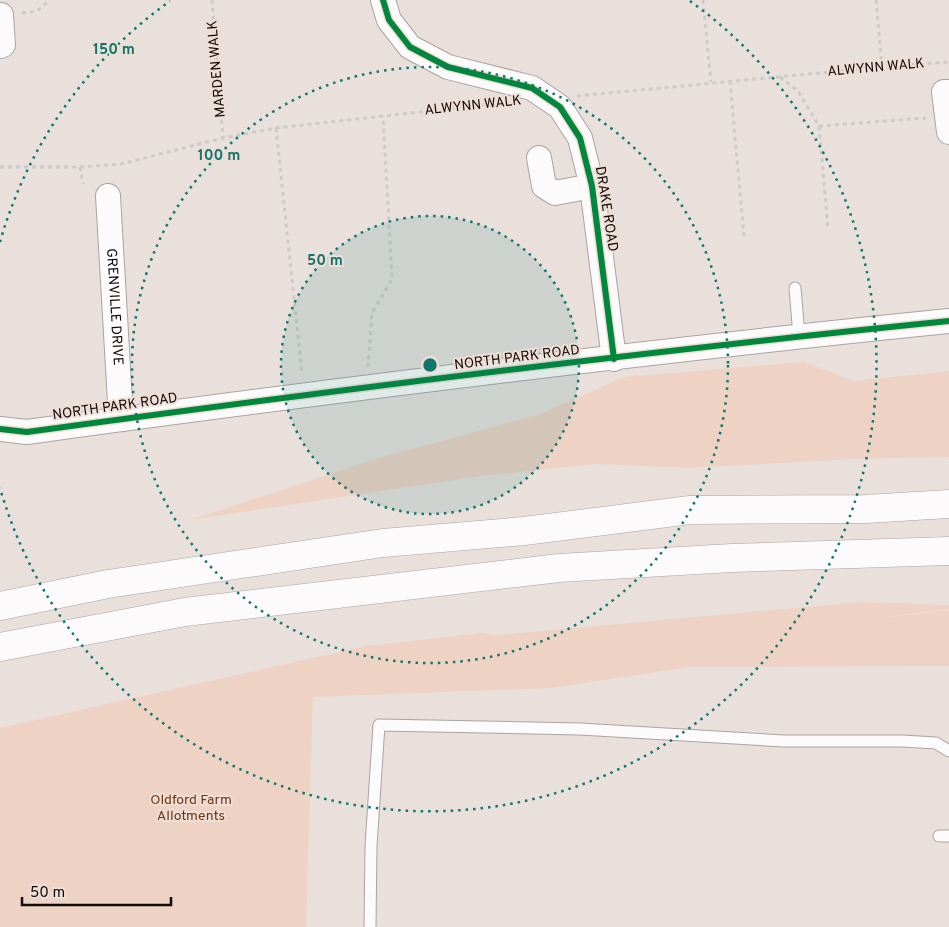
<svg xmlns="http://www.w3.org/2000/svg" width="949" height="927" font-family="Overpass,sans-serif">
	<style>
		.green { fill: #eed2c3 }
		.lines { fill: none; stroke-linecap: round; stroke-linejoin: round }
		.service-casing { stroke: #aaa4a0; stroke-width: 13 }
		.minor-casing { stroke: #aaa4a0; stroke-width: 26 }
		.motorway-casing { stroke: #aaa4a0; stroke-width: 29 }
		.path { stroke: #cdcbc9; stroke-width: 3; stroke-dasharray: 4 4; stroke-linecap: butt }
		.service { stroke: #fcfafa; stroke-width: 11 }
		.minor { stroke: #fcfafa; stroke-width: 24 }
		.motorway { stroke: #fcfafa; stroke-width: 28 }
		.cycleway-casing { stroke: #efded6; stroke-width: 9 }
		.cycleway { stroke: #00873e; stroke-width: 6 }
		.ring { fill: none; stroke: #0f766e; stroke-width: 2.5; stroke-dasharray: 2.5 5 }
		.labels { text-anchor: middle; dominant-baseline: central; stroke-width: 4; stroke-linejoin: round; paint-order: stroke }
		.street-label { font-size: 14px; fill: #100a08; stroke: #efded6 }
		.park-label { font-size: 14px; fill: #71350c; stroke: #efded6 }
		.centre { fill: #0f766e; stroke: #efded6; stroke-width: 2.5 }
		.ring-label { font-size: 15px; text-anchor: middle; font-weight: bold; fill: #0f766e; stroke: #efded6; stroke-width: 4; stroke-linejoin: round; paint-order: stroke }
	</style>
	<rect width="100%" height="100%" fill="#e9e0dc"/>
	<g class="green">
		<polygon points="804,362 854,381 949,371 949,457 854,459 689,468 596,464 481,476 190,520 382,457 538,415 624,377"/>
		<polygon points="862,602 949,605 949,609 847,622 949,610 949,666 689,667 552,688 313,697 306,927 0,927 0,728 366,646 482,633 496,635"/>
	</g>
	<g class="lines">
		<g class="service-casing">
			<g id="service">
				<polyline points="795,288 799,336"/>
				<polyline points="939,836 949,836"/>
				<polyline points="370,927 371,846 379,725 580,729 784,741 902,741 936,743 949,751"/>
			</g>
		</g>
		<g class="minor-casing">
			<g id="minor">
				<polyline points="383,0 389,20 410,47 448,67 532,88 560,107 580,138 592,186 614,359"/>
				<polyline points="0,46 3,45 1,15"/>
				<polyline points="949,92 944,92 949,132"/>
				<polyline points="539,158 544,186 555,193 592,186"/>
				<path id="s1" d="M108,196L121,419"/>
				<path d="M0,429L27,432C334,390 641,352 949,321"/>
			</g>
		</g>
		<g class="motorway-casing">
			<g id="motorway">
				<polyline points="0,606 108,584 383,543 524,531 690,510 866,509 949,504"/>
				<polyline points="0,647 185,612 559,568 732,558 949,551"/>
			</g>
		</g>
		<g class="path">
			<polyline points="212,0 223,138"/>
			<polyline points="703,0 711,82"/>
			<polyline points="876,0 882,67"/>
			<polyline points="22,13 37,11 50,0"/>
			<polyline points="780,77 798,91 819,126 828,228"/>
			<polyline points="730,81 744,237"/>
			<polyline points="577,96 882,67 949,62"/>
			<polyline points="819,126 926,118"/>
			<polyline points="276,128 302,374"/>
			<polyline points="0,167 80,167 121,164 223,138 276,128 501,103"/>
			<polyline points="80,167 83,184"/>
			<polyline points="368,367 372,313 392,279 383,116"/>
		</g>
		<use href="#service" class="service"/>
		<use href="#minor" class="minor"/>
		<use href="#motorway" class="motorway"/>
		<g class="cycleway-casing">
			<g id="cycleway">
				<polyline points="383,0 389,20 410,47 448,67 532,88 560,107 580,138 592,186 614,359"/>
				<path d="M0,429L27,432C334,390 641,352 949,321"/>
			</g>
		</g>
		<use href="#cycleway" class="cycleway"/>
	</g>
	<circle cx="430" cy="365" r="149" fill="#0f766e" fill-opacity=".12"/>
	<g class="ring">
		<circle cx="430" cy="365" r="149"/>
		<circle cx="430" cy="365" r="298"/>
		<path d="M0 242A447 447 0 0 1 170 1M690 1A447 447 0 1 1 0 488"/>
	</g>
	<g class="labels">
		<g class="street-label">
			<text transform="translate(876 68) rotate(-5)">ALWYNN WALK</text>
			<text transform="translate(217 69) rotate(-95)">MARDEN WALK</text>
			<text transform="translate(473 106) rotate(-6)">ALWYNN WALK</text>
			<text transform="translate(606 209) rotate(81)">DRAKE ROAD</text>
			<text stroke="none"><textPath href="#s1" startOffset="111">GRENVILLE DRIVE</textPath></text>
			<text transform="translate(517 358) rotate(-7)">NORTH PARK ROAD</text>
			<text transform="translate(115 407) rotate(-8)">NORTH PARK ROAD</text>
		</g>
		<g class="park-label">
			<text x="191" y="800">Oldford Farm<tspan x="191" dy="16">Allotments</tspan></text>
		</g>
	</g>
	<circle cx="430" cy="365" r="8" class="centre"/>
	<g class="ring-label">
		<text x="114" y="54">150 m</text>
		<text x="219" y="160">100 m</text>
		<text x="325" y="265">50 m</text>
	</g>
	<path d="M22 897v8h149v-8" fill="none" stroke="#100a08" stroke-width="2.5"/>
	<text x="30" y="897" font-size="15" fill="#100a08" stroke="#efded6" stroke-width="4" paint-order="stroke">50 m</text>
</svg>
